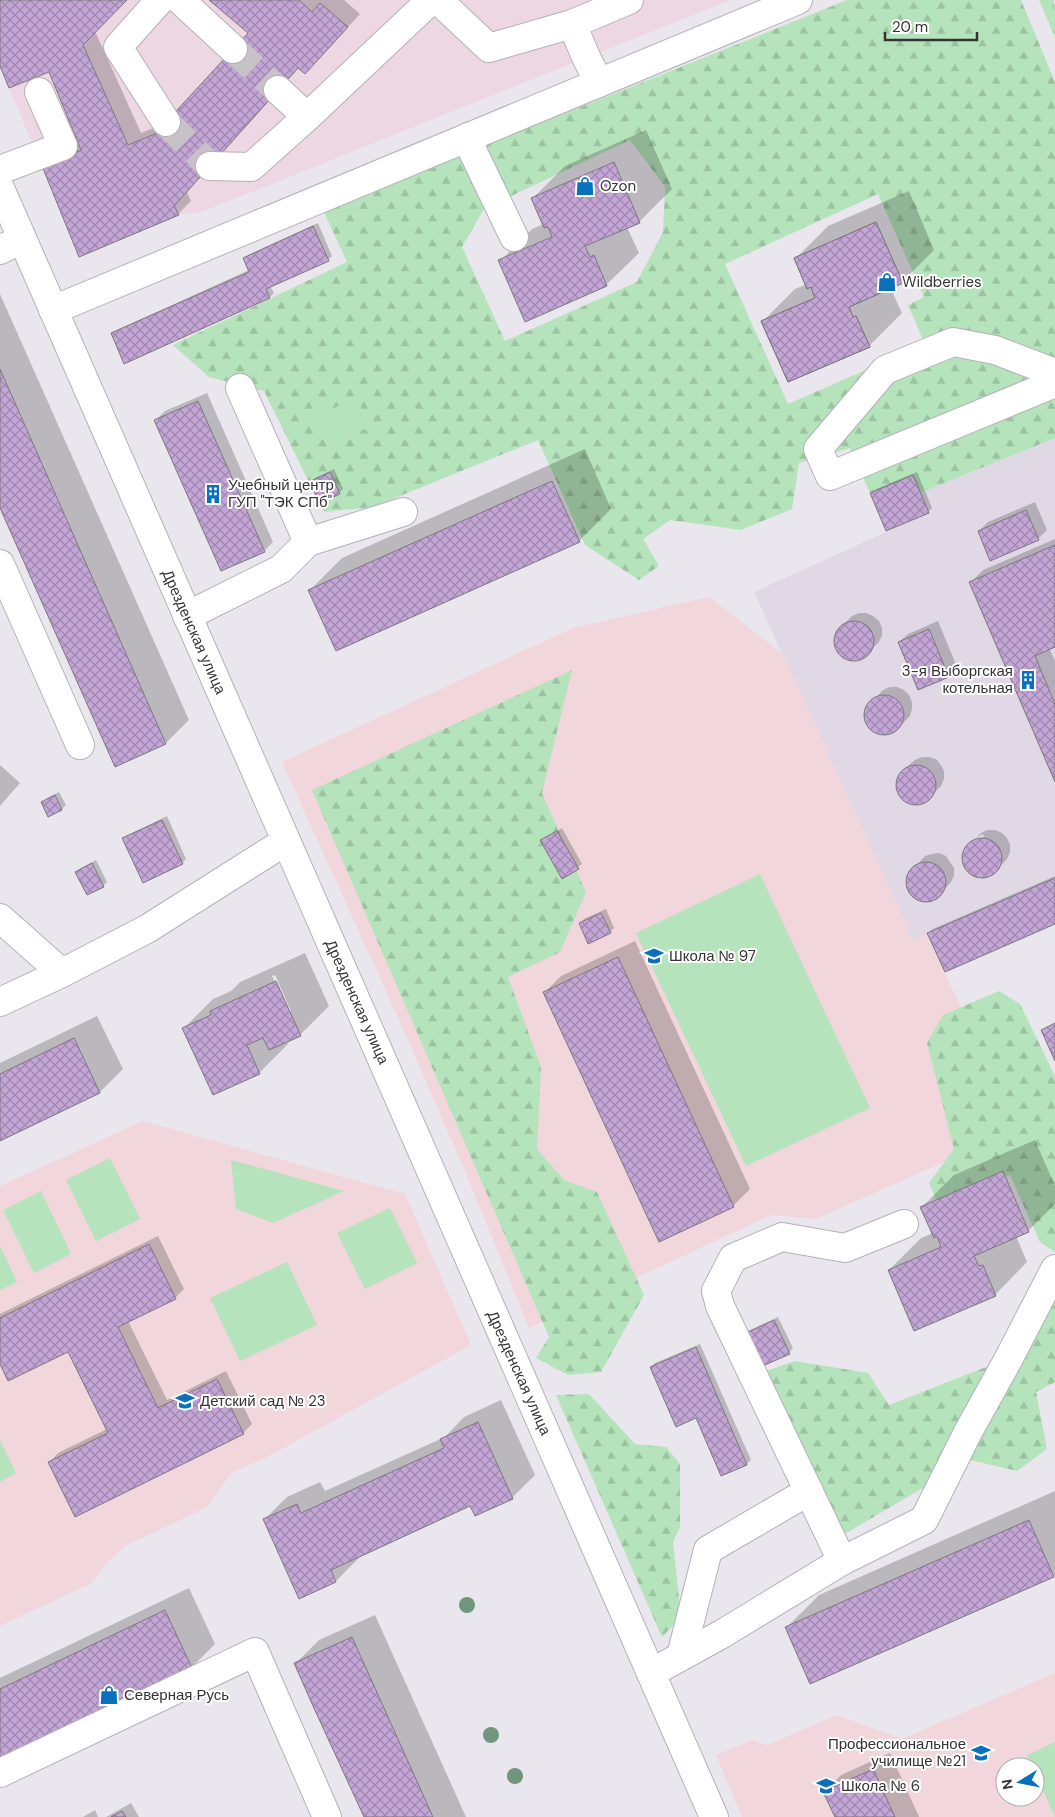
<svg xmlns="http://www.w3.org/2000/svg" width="1055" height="1817" font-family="'DM Sans',sans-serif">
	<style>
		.built { fill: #e0d9e5 }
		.education { fill: #f1d6db; fill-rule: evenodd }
		.medical { fill: #edd7e3 }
		.grass { fill: url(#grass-tufts) }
		.forest { fill: url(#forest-firs); fill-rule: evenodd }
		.park { fill: #b5e3bb }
		.shadow { fill: #0003; fill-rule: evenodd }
		.building { fill: url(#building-cross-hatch); stroke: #7c797f }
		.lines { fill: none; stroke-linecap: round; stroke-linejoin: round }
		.minor-tunnel { stroke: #c6c2c8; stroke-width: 28; stroke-dasharray: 28 14; stroke-linecap: butt }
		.minor-casing { stroke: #b4b1b7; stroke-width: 30 }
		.minor { stroke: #fff; stroke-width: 28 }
		.tree { fill: #70967d }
		.labels { text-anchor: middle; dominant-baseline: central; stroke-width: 4; stroke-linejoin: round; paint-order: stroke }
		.poi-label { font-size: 15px; fill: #343335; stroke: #fff; text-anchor: start }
		.street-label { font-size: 15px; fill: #343335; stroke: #fff }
	</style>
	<defs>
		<pattern id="grass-tufts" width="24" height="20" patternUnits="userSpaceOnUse" patternTransform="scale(1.25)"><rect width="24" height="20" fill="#b5e3bb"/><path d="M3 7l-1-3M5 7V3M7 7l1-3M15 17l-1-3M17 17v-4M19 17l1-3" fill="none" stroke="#9cc3a1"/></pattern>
		<pattern id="forest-firs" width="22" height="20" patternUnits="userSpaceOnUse" patternTransform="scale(1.25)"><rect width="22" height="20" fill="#b5e3bb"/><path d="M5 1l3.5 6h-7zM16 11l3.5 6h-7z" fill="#9cc3a1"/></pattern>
		<pattern id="building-cross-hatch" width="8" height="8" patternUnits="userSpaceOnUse" patternTransform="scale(1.25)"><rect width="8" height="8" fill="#c3a5d6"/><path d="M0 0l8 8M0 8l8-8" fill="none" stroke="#9f87ae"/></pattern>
	</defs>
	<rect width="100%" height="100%" fill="#eae6ed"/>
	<polygon class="built" points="1055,438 1055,878 927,933 913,941 754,592 928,513 920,493"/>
	<g class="education">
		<polygon points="709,597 783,654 913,940 927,933 1016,1130 816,1219 771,1215 529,1328 467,1176 409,1042 282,762 573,628"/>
		<polygon points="143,1121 405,1194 471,1345 267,1457 231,1473 206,1508 125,1546 107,1563 92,1583 0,1626 0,1186"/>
		<path d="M1055,1673V1817H742L716,1755L753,1740L767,1745L837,1715L902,1739ZM1005,1767H1035V1797H1005Z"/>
	</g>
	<polygon class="medical" points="0,0 731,0 202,212 179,215 79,257 0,66"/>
	<polygon class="grass" points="1039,0 1053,0 1055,5 1055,37"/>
	<g class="forest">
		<path d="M847,0H1021L1055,82V438L920,493H870L850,448L799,463L792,509L741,530L670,520L643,539L659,566L639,580L585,545L538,440L373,507L324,512L320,503L340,494L330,473L309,482L264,391L209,377L173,345L347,262L324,212L461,156L484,209L462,247L505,341L637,282L663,232L665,187L630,140L509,197L484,146ZM878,194L924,297L908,305L925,344L788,404L725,264Z"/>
		<polygon points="572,670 542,793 586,892 560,952 508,977 541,1067 537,1149 564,1180 597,1192 644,1295 601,1372 568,1375 536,1358 549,1337 312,790"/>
		<polygon points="999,991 1020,1004 1055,1076 1055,1252 1040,1242 1010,1175 936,1200 929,1183 954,1149 927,1043 943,1015"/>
		<polygon points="1055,1287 1055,1382 1036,1392 1047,1449 1017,1471 970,1460 838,1538 761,1373 795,1361 868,1373 889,1405 1022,1353"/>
		<polygon points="589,1394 635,1444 666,1447 680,1464 680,1527 673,1542 681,1617 662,1637 556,1395"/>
	</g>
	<g class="park">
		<polygon points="357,398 370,427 328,445 315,416"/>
		<polygon points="760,874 870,1108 746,1166 636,933"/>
		<polygon points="110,1158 140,1219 96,1241 66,1180"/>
		<polygon points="231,1160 344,1191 273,1223 236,1209"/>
		<polygon points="41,1191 71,1254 34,1273 3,1210"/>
		<polygon points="390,1208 417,1263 365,1289 337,1233"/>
		<polygon points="0,1246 17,1282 0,1290"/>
		<polygon points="287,1262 317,1325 240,1361 210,1298"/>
		<polygon points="0,1440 16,1473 0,1482"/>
		<polygon points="1055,1742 1055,1817 1035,1772 1035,1767 1033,1767 1027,1755"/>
	</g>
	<g class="shadow">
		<polygon points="0,0 125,0 95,31 141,133 168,122 249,33 211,0 344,0 360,14 318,59 299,67 187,192 191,201 178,214 56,154 80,144 49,70 0,62"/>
		<polygon points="646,130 672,189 639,222 627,227 639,253 606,285 500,261 532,229 544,224 533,198 565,166"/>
		<polygon points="909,191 934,250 902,282 890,287 902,313 869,346 789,380 763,321 795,289 807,284 796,258 828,226"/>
		<polygon points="318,223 332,256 328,260 270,286 274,293 270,297 125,362 113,334 117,330 249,270 244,259 248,255"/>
		<polygon points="0,294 189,720 166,743 0,505"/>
		<polygon points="207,393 273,542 264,551 156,420 165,411"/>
		<polygon points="585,449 611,509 579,541 310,590 342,558"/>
		<polygon points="334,469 343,489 339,493 311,482 315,478"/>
		<polygon points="917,472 932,508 928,512 872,493 876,489"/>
		<polygon points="1035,502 1047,530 1038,539 979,531 988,522"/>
		<polygon points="1055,539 1055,646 1049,648 1055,661 1055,779 970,583 983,570"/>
		<polygon points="859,613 866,613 873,616 879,621 882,628 882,635 879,642 864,657 857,660 850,660 843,657 838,652 835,645 835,637 838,631 843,625 852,616"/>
		<polygon points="938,621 957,667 948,676 919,688 899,642 908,634"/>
		<polygon points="890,687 897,687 904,690 909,695 912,702 912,709 910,716 895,731 888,734 881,734 874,731 869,726 866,719 866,712 869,705 874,700 883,690"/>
		<polygon points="922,757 929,757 936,759 941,765 944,771 944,779 941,786 927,800 920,803 913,803 906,800 900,795 897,789 897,781 900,774 909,765 915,760"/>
		<polygon points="0,765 20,783 0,806"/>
		<polygon points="59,792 66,805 62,809 49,815 43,803 47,798"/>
		<polygon points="167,816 186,859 182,863 124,839 128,835"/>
		<polygon points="562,828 582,864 563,877 542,841"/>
		<polygon points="987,830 995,830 1002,833 1007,838 1010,845 1010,852 1007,859 993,874 986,876 979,877 971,874 963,862 964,854 966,847 971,842 984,837 983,834 976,838 981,833"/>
		<polygon points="939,853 946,856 954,868 954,876 951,882 937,897 930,900 922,900 916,897 910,892 908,885 908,878 911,871 925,856 932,854"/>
		<polygon points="96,860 107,882 103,886 77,872 81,868"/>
		<polygon points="1055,876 1055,923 929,933 933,929"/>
		<polygon points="606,909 614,928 610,932 580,923 584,919"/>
		<polygon points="635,941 750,1189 733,1206 544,993 561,976"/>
		<path d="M305,953L329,1006L300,1035L286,1041L288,1044L259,1073L184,1028L213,999L231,991L240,982ZM275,975L291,1011H289L272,976Z"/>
		<polygon points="97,1016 123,1069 100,1092 0,1140 0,1063"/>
		<polygon points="1035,1140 1055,1186 1055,1204 1028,1231 1016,1236 1027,1262 995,1295 889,1270 921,1238 933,1233 922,1207 954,1175"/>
		<polygon points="158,1236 184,1289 175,1298 128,1321 167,1400 226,1371 252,1424 243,1433 76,1515 50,1462 58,1453 107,1429 69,1350 0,1361 0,1314"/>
		<polygon points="778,1317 793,1348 789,1353 744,1335 748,1331"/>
		<polygon points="700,1344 751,1460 747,1464 722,1475 696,1417 651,1367 655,1363"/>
		<polygon points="501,1400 535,1475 512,1498 471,1505 358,1556 359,1558 336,1581 299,1597 264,1520 287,1497 320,1482 325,1491 445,1437 464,1417"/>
		<polygon points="1055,1491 1055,1575 1054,1576 810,1682 787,1627 819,1595"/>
		<polygon points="189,1588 215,1644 192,1667 0,1758 0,1678"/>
		<polygon points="375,1615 466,1817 365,1817 296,1663 319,1640"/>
		<polygon points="890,1753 919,1817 836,1817 825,1792 841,1775"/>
		<polygon points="131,1803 139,1817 106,1817"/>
		<polygon points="95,1810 98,1817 83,1817"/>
	</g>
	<g class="building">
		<polygon points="0,0 127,0 83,45 128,145 155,134 248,33 209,0 299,0 312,12 320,3 348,27 305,74 298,68 210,166 174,206 179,215 79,257 42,166 81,150 49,72 9,88 0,66"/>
		<polygon points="614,162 640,223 585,246 590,257 594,255 607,286 525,322 498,260 552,237 548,227 544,228 531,198"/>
		<polygon points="876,222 903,283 849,307 853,317 856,316 870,347 788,382 761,321 815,298 811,287 807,289 794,258"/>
		<polygon points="876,222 903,283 849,307 853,317 856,316 870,347 788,382 761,321 815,298 811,287 807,289 794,258"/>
		<polygon points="313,226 329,261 266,289 270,298 124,364 111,333 249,272 243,258"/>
		<polygon points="0,369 166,744 115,767 0,508"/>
		<polygon points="198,401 265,552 221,571 154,420"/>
		<polygon points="330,472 340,494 320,503 309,482"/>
		<polygon points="913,475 929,513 886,531 870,493"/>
		<polygon points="552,481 580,542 336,651 308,590"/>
		<polygon points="1026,510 1039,540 990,561 978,531"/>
		<polygon points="1055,545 1055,647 1035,656 1055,704 1055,782 969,582"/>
		<circle cx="854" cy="641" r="20"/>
		<polygon points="929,629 949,677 918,690 898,642"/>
		<circle cx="884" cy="715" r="20"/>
		<circle cx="916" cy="785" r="20"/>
		<polygon points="55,795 62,810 48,817 41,802"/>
		<polygon points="162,820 183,864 143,883 122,838"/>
		<polygon points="557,831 579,869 562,879 540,840"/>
		<circle cx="982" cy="858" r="20"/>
		<circle cx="926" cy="882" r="20"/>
		<polygon points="92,863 104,887 87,895 75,872"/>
		<polygon points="1055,878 1055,924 945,972 927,933"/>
		<polygon points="601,913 611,933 588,944 579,923"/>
		<polygon points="618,957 734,1207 659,1242 543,992"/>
		<polygon points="276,981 301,1036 269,1050 263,1038 247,1045 260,1074 213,1095 182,1028 211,1015 210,1011"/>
		<polygon points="1055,1023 1055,1061 1041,1030"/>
		<polygon points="74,1038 100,1093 0,1141 0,1074"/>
		<polygon points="1003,1171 1029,1232 974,1256 979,1266 983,1265 996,1296 914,1331 888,1270 941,1247 937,1236 934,1238 920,1207"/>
		<polygon points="149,1244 176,1299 118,1327 158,1408 217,1379 244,1434 75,1517 48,1462 108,1433 68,1352 8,1381 0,1364 0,1318"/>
		<polygon points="774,1320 790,1354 758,1368 742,1335"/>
		<polygon points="696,1347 747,1465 721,1476 696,1418 676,1427 650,1367"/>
		<polygon points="478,1422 513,1499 475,1516 470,1506 331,1570 336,1582 299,1599 263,1519 297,1504 301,1513 444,1448 440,1439"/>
		<polygon points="1029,1520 1054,1577 810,1684 785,1627"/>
		<polygon points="165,1610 192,1668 0,1759 0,1689"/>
		<polygon points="352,1637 433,1817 364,1817 313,1706 294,1663"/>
		<polygon points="873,1769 895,1817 835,1817 823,1792"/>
		<polygon points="122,1811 126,1817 111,1817"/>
	</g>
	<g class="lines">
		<g class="minor-tunnel">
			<polyline points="233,49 278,90"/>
			<polyline points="166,122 210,166"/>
		</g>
		<g class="minor-casing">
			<g id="minor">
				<polyline points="160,0 118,47 166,122"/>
				<polyline points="180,0 233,49"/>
				<polyline points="438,0 489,48 572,24 586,57 599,83"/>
				<polyline points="572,24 629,0"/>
				<polyline points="278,90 307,117"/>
				<polyline points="468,137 474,154 514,237"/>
				<polyline points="210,166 251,167 307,117 431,0"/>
				<polyline points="0,170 63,146 39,92"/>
				<polyline points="0,188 714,1817"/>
				<polyline points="0,250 22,239"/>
				<polyline points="53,310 798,0"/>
				<polyline points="1055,373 995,350 953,342 885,370 818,449 830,476 1055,383"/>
				<polyline points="240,388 308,542"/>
				<polyline points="0,564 80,745"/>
				<polyline points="187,616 281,569 308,542 403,512"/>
				<polyline points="0,918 62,973"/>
				<polyline points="0,1002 62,973 147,929 286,841"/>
				<polyline points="842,1561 720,1306 716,1291 733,1258 782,1237 845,1248 904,1224"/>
				<polyline points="681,1656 708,1550 809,1491"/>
				<polyline points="651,1673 722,1634 842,1561 924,1520 968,1432 1009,1358 1055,1269"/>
				<polyline points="0,1773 255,1652 327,1817"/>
			</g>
		</g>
		<use href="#minor" class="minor"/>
	</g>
	<g class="tree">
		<circle cx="467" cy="1605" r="8"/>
		<circle cx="491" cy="1735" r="8"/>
		<circle cx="515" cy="1776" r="8"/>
	</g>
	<defs>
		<g id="shop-bare" transform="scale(1.5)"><path d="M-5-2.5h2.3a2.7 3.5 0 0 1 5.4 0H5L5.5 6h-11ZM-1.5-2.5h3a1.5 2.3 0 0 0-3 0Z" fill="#0b70bc" stroke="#fff" stroke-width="2.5" paint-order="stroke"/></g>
		<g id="building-bare" transform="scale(1.5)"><path d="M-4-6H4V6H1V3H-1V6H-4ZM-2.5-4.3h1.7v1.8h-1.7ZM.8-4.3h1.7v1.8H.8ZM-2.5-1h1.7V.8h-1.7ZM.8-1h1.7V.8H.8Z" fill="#0b70bc" stroke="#fff" stroke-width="2.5" paint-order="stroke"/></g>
		<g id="school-bare" transform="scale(1.5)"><path d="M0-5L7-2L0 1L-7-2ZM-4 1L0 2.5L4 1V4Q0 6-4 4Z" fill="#0b70bc" stroke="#fff" stroke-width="2.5" paint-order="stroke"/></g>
		<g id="university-bare" transform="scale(1.5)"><path d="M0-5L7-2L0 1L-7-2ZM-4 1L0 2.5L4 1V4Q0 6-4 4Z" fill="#0b70bc" stroke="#fff" stroke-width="2.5" paint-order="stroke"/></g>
	</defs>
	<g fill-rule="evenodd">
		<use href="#shop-bare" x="585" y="186"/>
		<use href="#shop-bare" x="887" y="282"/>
		<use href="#building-bare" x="213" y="494"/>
		<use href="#building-bare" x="1028" y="680"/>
		<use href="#school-bare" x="654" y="956"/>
		<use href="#school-bare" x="185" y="1401"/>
		<use href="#shop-bare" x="109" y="1695"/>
		<use href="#university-bare" x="981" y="1753"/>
		<use href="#school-bare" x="826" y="1786"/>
	</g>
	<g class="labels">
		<g class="poi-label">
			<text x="600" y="186">Ozon</text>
			<text x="902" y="282">Wildberries</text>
			<text x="228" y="485">Учебный центр<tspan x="228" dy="17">ГУП "ТЭК СПб"</tspan></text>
			<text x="1013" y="671" text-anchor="end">3-я Выборгская<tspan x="1013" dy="17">котельная</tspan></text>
			<text x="669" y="956">Школа № 97</text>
			<text x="200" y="1401">Детский сад № 23</text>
			<text x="124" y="1695">Северная Русь</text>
			<text x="966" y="1744" text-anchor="end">Профессиональное<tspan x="966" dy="17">училище №21</tspan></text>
			<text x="841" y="1786">Школа № 6</text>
		</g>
		<g class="street-label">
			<text transform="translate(194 632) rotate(66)">Дрезденская улица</text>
			<text transform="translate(357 1002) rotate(66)">Дрезденская улица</text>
			<text transform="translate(519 1373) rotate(66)">Дрезденская улица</text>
		</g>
	</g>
	<g transform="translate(1020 1782) rotate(260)"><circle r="24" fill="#ffffff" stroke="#aeadae"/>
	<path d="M0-4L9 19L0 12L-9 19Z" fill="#0b70bc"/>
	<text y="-8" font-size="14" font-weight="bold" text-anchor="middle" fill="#343335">N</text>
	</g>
	<path d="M885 32v8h92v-8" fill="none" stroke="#343335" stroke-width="2.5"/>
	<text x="892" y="32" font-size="15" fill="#343335" stroke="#ffffff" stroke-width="4" paint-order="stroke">20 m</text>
</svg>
